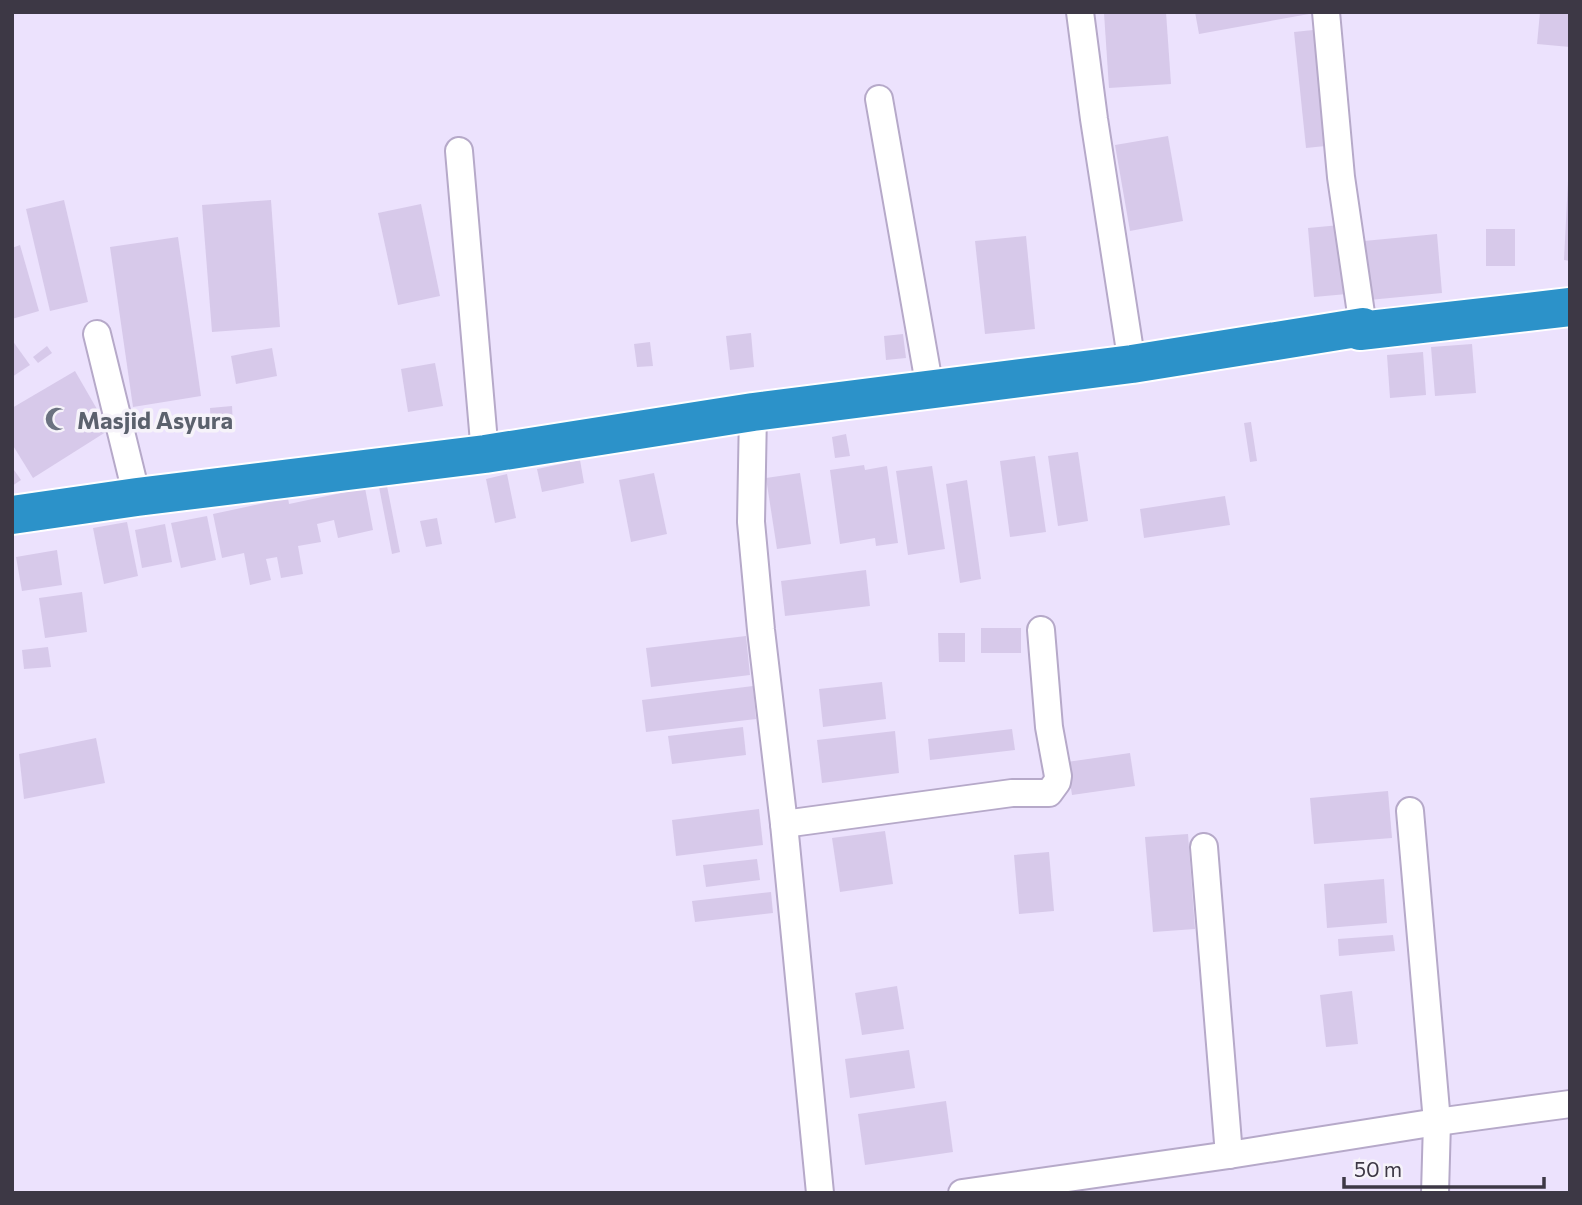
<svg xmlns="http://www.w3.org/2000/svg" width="1582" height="1205" font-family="Commissioner,sans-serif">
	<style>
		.building { fill: #d7c9ea }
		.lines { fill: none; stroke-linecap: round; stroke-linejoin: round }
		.minor-casing { stroke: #b6a9c9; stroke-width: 30 }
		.highway-casing { stroke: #fff; stroke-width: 42 }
		.minor { stroke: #fff; stroke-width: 26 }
		.highway { stroke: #2c92c9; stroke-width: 38 }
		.labels { text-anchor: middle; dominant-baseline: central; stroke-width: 7; stroke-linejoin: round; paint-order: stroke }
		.worship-label { font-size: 24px; font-weight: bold; fill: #5b616d; stroke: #f6f3fa; text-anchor: start }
	</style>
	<rect width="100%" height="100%" fill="#ece2fd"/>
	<g class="building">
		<polygon points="1117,12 1166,12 1171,84 1109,88 1104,13"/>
		<polygon points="1195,12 1309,12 1309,14 1199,34"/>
		<polygon points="1540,12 1570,12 1570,47 1537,44"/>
		<polygon points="1323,29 1335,145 1306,148 1294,32"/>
		<polygon points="1168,136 1183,221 1130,231 1115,145"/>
		<polygon points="1568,181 1570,182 1570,261 1564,260"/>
		<polygon points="64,200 88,302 50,311 26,209"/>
		<polygon points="271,200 280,327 212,332 202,205"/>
		<polygon points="421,204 440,296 398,305 378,213"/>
		<polygon points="1340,225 1347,294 1314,297 1308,228"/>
		<rect x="1486" y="229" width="29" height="37"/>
		<polygon points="1437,234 1442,293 1369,300 1364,241"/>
		<polygon points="1026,236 1035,329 985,334 975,241"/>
		<polygon points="178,237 201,396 133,407 110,247"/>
		<polygon points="20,245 39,311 12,319 12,248"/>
		<polygon points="751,333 754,367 730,370 726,336"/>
		<polygon points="903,334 906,358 886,360 884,336"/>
		<polygon points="12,340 30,365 12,377"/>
		<polygon points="650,342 653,366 637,367 634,344"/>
		<polygon points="1472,344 1476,393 1435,396 1431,347"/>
		<polygon points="47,346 52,353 38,363 33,357"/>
		<polygon points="272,348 277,376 236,384 231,356"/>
		<polygon points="1423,352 1426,395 1390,398 1387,355"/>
		<polygon points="435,363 443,406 408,412 401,369"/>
		<polygon points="75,371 109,430 33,478 12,444 12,408"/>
		<polygon points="232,406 233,427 211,429 210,408"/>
		<polygon points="1251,422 1257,461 1250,462 1244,423"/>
		<polygon points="846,434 850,456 835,458 832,437"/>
		<polygon points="1078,452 1088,521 1058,526 1048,456"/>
		<polygon points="1035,456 1046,532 1010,537 1000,461"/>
		<polygon points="580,460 584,483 542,492 537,469"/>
		<polygon points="864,465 865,470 887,466 898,543 876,546 875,538 840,544 830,470"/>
		<polygon points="932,466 945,549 908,555 896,471"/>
		<polygon points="12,467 21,480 12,486"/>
		<polygon points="654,473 667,534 631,542 619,480"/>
		<polygon points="800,473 811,544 777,549 766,478"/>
		<polygon points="507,474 516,518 495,523 486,479"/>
		<polygon points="967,480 981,579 960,583 946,484"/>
		<polygon points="387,486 400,552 392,554 379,487"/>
		<polygon points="365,488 373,530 338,538 334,520 317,524 321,542 298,546 303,574 281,578 277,557 266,559 271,580 250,585 244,553 222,558 213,514 288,498 289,504"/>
		<polygon points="1225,496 1230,525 1144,538 1140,509"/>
		<polygon points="207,516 216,560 181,568 171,523"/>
		<polygon points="437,518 442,544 426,547 420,521"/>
		<polygon points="127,522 138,576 104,584 93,528"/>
		<polygon points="165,524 172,562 142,568 135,530"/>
		<polygon points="57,550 62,585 22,591 16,557"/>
		<polygon points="866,570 870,606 785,616 781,581"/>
		<polygon points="82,592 87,632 45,638 39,598"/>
		<rect x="981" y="628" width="40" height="25"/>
		<polygon points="938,633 965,633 965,662 939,662"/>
		<polygon points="746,636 750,675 651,687 646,648"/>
		<polygon points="48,647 51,667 24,669 22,650"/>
		<polygon points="882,682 886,719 823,727 819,689"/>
		<polygon points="753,686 756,719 646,732 642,700"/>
		<polygon points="743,727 746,755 672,764 668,736"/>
		<polygon points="1012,729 1015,750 930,760 928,739"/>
		<polygon points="895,731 899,773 822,783 817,740"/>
		<polygon points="96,738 105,783 24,799 19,754"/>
		<polygon points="1130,753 1135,786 1072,795 1067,762"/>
		<polygon points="1388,791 1392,838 1314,844 1310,798"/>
		<polygon points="759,809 763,845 676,856 672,820"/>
		<polygon points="885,831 893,884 840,892 832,838"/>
		<polygon points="1188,834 1195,929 1153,932 1145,837"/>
		<polygon points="1049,852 1054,911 1019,914 1014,855"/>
		<polygon points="757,859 760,880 706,887 703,865"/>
		<polygon points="1384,879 1387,923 1327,928 1324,884"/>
		<polygon points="771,892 773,913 695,922 692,901"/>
		<polygon points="1393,935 1395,951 1339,956 1338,939"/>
		<polygon points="897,986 904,1029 862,1035 855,993"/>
		<polygon points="1352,991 1358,1044 1326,1047 1320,995"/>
		<polygon points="909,1050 915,1088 850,1098 845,1059"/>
		<polygon points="946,1101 953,1152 865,1165 858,1114"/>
	</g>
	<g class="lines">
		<g class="minor-casing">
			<g id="minor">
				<polyline points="1080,12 1094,119 1132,364"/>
				<polyline points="1326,12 1341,177 1363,327"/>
				<polyline points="879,99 930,389"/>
				<polyline points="459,151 485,454"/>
				<polyline points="97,334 137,497"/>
				<polyline points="753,412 751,522 761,630 784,824 820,1193"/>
				<polyline points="1410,811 1437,1122 1435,1193"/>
				<polyline points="784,824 1012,793 1049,793 1057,782 1058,776 1049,727 1041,630"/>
				<polyline points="1204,847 1229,1155"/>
				<polyline points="962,1193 1229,1155 1437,1122 1570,1104"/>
			</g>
		</g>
		<g class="highway-casing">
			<polyline id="highway" points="12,515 137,497 485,454 753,412 1132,364 1363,327 1360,331 1570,307"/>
		</g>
		<use href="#minor" class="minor"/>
		<use href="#highway" class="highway"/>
	</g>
	<defs>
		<g id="mosque-bare" transform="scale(1.89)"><path d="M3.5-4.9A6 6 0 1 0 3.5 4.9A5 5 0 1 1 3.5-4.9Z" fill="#6b7280" stroke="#f6f3fa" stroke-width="2.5" paint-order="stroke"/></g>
	</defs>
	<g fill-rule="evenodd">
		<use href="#mosque-bare" x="57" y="419"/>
	</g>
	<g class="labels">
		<g class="worship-label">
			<text x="77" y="419">Masjid Asyura</text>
		</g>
	</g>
	<rect width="1582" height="1205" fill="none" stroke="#3d3845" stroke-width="28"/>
	<path d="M1344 1177v10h200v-10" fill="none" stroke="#3d3845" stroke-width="3.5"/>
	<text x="1354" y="1177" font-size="21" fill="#3d3845" stroke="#f6f3fa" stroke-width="5" paint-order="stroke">50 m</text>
</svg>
